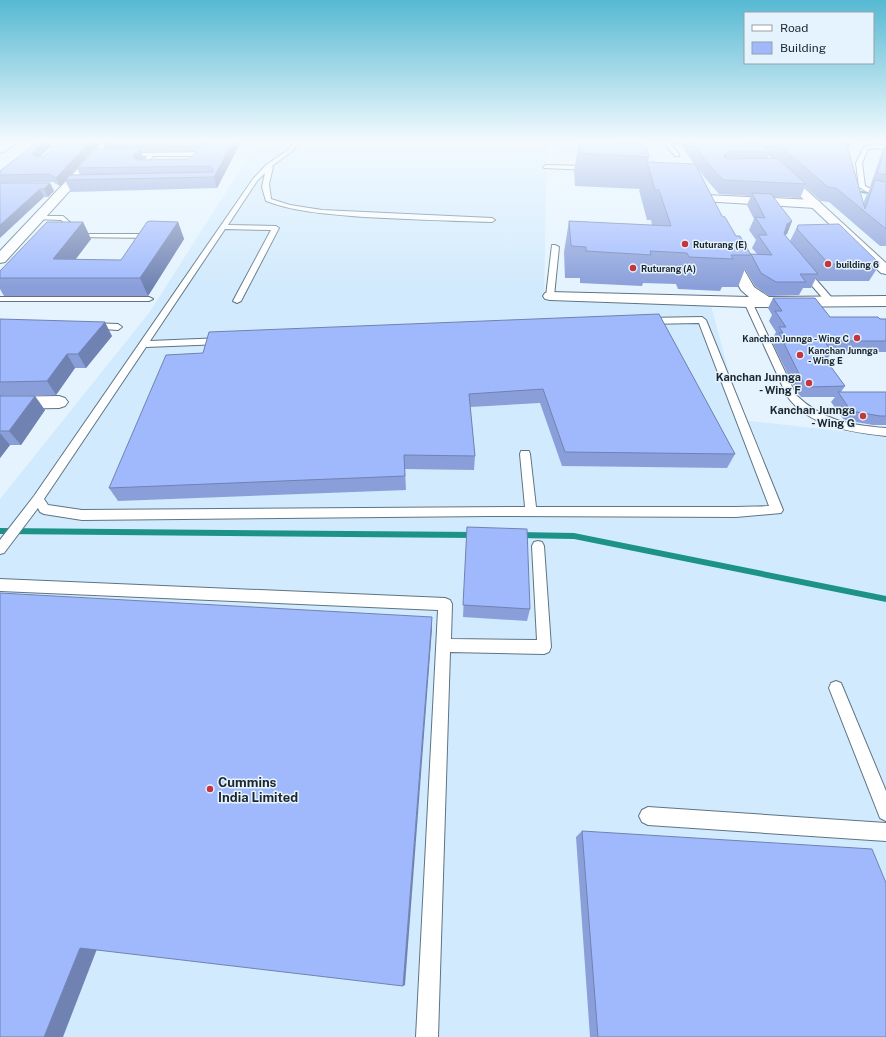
<svg xmlns="http://www.w3.org/2000/svg" width="886" height="1037" font-family="'Public Sans',sans-serif">
	<style>
		.built { fill: #d1eafd }
		.lines { fill: none; stroke-linecap: round; stroke-linejoin: round }
		.stream { fill: #1c9289; fill-rule: evenodd }
		.lane-casing { stroke: #5e7484; stroke-width: 2 }
		.street-casing { stroke: #5e7484; stroke-width: 2 }
		.secondary-casing { stroke: #5e7484; stroke-width: 2 }
		.lane { fill: #fff; fill-rule: evenodd }
		.street { fill: #fff; fill-rule: evenodd }
		.secondary { fill: #fff; fill-rule: evenodd }
		.wall { fill: #8a9fda; fill-rule: evenodd }
		.shaded-wall { fill: #7082b1 }
		.building { fill: #a0b9fd; stroke: #7082b1 }
		.poi-dot { fill: #c5353c; stroke: #e4f3fe; stroke-width: 1.5 }
		.labels { text-anchor: middle; dominant-baseline: central; stroke-width: 3; stroke-linejoin: round; paint-order: stroke }
		.far-poi-label { font-size: 9px; font-weight: bold; fill: #1d262d; stroke: #e4f3fe; text-anchor: start }
		.poi-label { font-size: 11px; font-weight: bold; fill: #1d262d; stroke: #e4f3fe; text-anchor: end }
		.near-poi-label { font-size: 13px; font-weight: bold; fill: #1d262d; stroke: #e4f3fe; text-anchor: start }
	</style>
	<rect width="100%" height="100%" fill="#e4f3fe"/>
	<g class="built">
		<polygon points="258,142 547,142 544,301 711,306 742,420 886,436 886,1037 0,1037 0,499 149,313"/>
		<polygon points="559,142 641,142 660,163 560,158"/>
	</g>
	<g class="lines">
		<g class="stream">
			<polygon points="850,189 886,195 886,197 849,191 848,190"/>
			<polygon points="0,528 476,532 479,533 480,535 479,537 476,538 0,534"/>
			<polygon points="518,532 574,533 886,596 886,602 574,539 518,538 515,537 514,535 515,533"/>
		</g>
		<g class="lane-casing">
			<g id="lane">
				<path d="M294,142H300L291,152L272,166L273,167L269,184L271,199L290,205L322,210L492,218L495,220L492,222C449,221 407,219 364,217C331,214 298,213 266,201L262,187L265,173L257,181L228,225L276,226L279,228L241,301L237,303L233,301L271,230L225,229L150,341L222,338L226,341L222,344L146,347L44,499L48,505L82,510L525,507L520,454L521,451H529L530,454L536,507H736L769,506L699,323L646,324L642,321L646,318L702,317L706,320L783,510L781,513L736,517L489,516L82,520L44,514L40,512L38,508L4,553L0,554V540L34,496L253,179L266,165L288,150Z"/>
				<polygon points="663,142 669,142 679,154 679,156 675,156"/>
				<polygon points="876,144 886,146 886,150 876,148 868,149 862,163 865,186 871,189 886,192 886,196 867,192 859,187 856,163 864,147"/>
				<polygon points="202,152 205,154 197,163 194,161 198,156 153,156 146,166 151,168 148,170 139,168 147,156 126,157 123,155 126,153"/>
				<polygon points="546,165 590,166 593,168 590,170 544,168 543,167"/>
				<polygon points="37,216 63,216 73,225 68,226 61,220 35,219 34,218"/>
				<polygon points="74,234 152,234 156,236 152,238 72,237 72,235"/>
				<polygon points="552,245 555,245 559,247 554,296 550,298 546,296"/>
				<polygon points="800,268 806,268 833,299 833,303 827,303 800,272"/>
				<polygon points="0,297 149,297 153,299 149,301 0,301"/>
				<path d="M745,300H751L752,302L796,395C823,421 850,425 886,428V436C851,432 809,427 787,396L744,302Z"/>
				<polygon points="91,323 118,324 122,327 118,330 88,328 87,326 88,324"/>
				<polygon points="538,541 542,542 544,546 551,647 549,652 544,654 450,652 438,1037 416,1037 438,610 0,591 0,579 445,598 450,600 452,604 451,639 537,640 532,546 534,542"/>
				<polygon points="836,681 841,683 886,791 886,821 880,818 829,688 831,683"/>
				<polygon points="648,807 886,823 886,841 648,825 642,822 639,816 642,810"/>
			</g>
		</g>
		<g class="street-casing">
			<g id="street">
				<polygon points="103,142 114,142 5,262 0,263 0,251"/>
				<polygon points="706,195 815,200 819,201 821,204 819,207 815,208 702,201 700,199 702,197"/>
				<polygon points="727,248 732,249 734,252 754,287 769,297 886,296 886,306 748,307 550,300 545,299 543,296 545,293 550,292 749,297 741,290 720,252 722,249"/>
				<polygon points="59,396 65,398 68,402 65,406 59,408 0,409 0,397"/>
			</g>
		</g>
		<g class="secondary-casing">
			<g id="secondary">
				<polygon points="5,142 17,142 4,152 0,153 0,145"/>
				<polygon points="743,142 754,142 886,263 886,274 881,273"/>
			</g>
		</g>
		<use href="#lane" class="lane"/>
		<use href="#street" class="street"/>
		<use href="#secondary" class="secondary"/>
	</g>
	<g class="wall">
		<polygon points="38,142 52,142 50,143 52,146 40,156 44,156 98,145 60,186 53,182 0,183 0,171"/>
		<path d="M102,142H241L217,188L71,192L65,180L80,175L77,168L105,148ZM197,151L190,159L143,160L144,159L141,152Z"/>
		<path d="M579,142H635L649,157L648,162L694,164L680,143L675,146L672,142H853L848,147L863,204L867,194L871,187H870L882,151L885,145L884,144L885,142H886V246H880L829,202L821,201L805,187L800,198L772,197L792,221L787,234L785,235L790,241L798,225L880,264L869,281H819L816,278L811,288H803L799,295L769,296L755,286L745,269L738,287H722L720,291L678,289L676,284L643,283L642,286L580,283V278H565L564,252L569,221L652,225L651,220H647L639,190L640,189L575,186L574,171ZM769,154L773,158H767ZM698,169L705,178L719,194L751,196L747,205L754,219L749,230L756,240L752,248L757,254H751L736,236L722,216Z"/>
		<polygon points="0,183 50,183 54,191 48,197 44,197"/>
		<polygon points="83,222 91,239 75,260 121,260 178,222 184,239 148,296 4,296 0,289 0,271"/>
		<polygon points="773,298 830,317 886,319 886,352 832,352 826,361 845,386 841,392 886,392 886,425 873,425 844,420 831,402 835,397 801,397 796,391 773,344 775,340 773,338 776,332 769,321 772,315 768,308"/>
		<polygon points="659,314 735,454 727,468 562,466 540,403 470,407 475,456 474,470 405,469 406,490 118,501 109,488 203,353"/>
		<polygon points="0,319 112,336 86,368 75,368 56,395 0,396"/>
		<polygon points="0,396 45,410 21,445 10,445 0,458"/>
		<polygon points="467,527 530,609 527,621 463,617"/>
		<polygon points="582,831 886,1037 590,1037 576,837"/>
	</g>
	<g class="shaded-wall">
		<polygon points="44,142 52,142 50,143 52,146 38,158 37,162 33,154 34,151"/>
		<polygon points="90,142 97,142 98,145 60,186 56,178"/>
		<polygon points="233,142 241,142 217,188 214,177"/>
		<polygon points="676,142 680,142 675,146"/>
		<polygon points="846,142 853,142 840,154"/>
		<polygon points="140,148 144,159 138,167 133,157"/>
		<polygon points="728,152 723,166 724,155"/>
		<polygon points="50,183 54,191 48,197 44,189"/>
		<polygon points="40,189 44,197 0,238 0,225"/>
		<polygon points="792,221 787,234 781,237 787,224"/>
		<polygon points="83,222 91,239 62,277 53,259"/>
		<polygon points="178,222 184,239 148,296 140,278"/>
		<polygon points="105,322 112,336 86,368 78,354"/>
		<polygon points="67,354 75,368 56,395 47,381"/>
		<polygon points="35,396 45,410 21,445 9,431"/>
		<polygon points="0,433 10,445 0,458"/>
		<polygon points="432,617 432,629 405,985 403,986"/>
		<polygon points="80,948 97,949 63,1037 44,1037"/>
	</g>
	<g class="building">
		<polygon points="38,142 44,142 34,151 33,154 35,157 44,156 60,142 90,142 56,178 49,174 0,175 0,171"/>
		<polygon points="201,142 233,142 214,177 65,180 70,175 213,172 213,169 210,166 77,168 96,149 140,148 133,157 138,160 190,159 203,144"/>
		<polygon points="580,142 645,143 649,157 580,153"/>
		<polygon points="692,142 760,142 770,152 728,152 724,155 724,157 728,159 777,158 806,184 723,180 709,165"/>
		<polygon points="775,142 846,142 865,209 875,180 886,182 886,229 836,188 828,187"/>
		<polygon points="886,147 886,175 877,173"/>
		<polygon points="647,162 695,164 722,216 725,217 736,236 740,236 751,255 731,255 733,259 689,257 687,253 650,251 651,255 586,251 586,247 571,246 569,221 671,226 659,190 655,190"/>
		<polygon points="0,183 50,183 44,189 40,189 0,225"/>
		<polygon points="752,193 771,194 792,221 787,224 784,234 818,274 800,274 806,282 776,282 761,273 751,254 772,255 758,235 767,235 755,217 765,218"/>
		<polygon points="150,221 178,222 140,278 0,278 0,271 47,222 83,222 53,259 121,260 147,222"/>
		<polygon points="839,224 880,264 829,264 797,229 798,225"/>
		<polygon points="773,298 815,298 830,317 878,317 880,319 886,319 886,341 824,341 832,352 824,351 828,356 823,356 845,386 808,387 802,380 779,333 783,333 779,327 786,327 775,311 782,311"/>
		<polygon points="659,314 735,454 565,452 543,389 469,394 475,456 404,455 405,476 109,488 166,355 203,353 209,332"/>
		<polygon points="0,319 105,322 78,354 67,354 47,381 0,382"/>
		<polygon points="838,392 886,392 886,416 880,416 851,411"/>
		<polygon points="0,396 35,396 9,431 0,431"/>
		<polygon points="467,527 527,529 530,609 463,605"/>
		<polygon points="0,593 432,617 403,986 80,948 44,1037 0,1037"/>
		<polygon points="582,831 872,849 886,883 886,1037 598,1037"/>
	</g>
	<linearGradient id="sky" x2="0" y2="1"><stop stop-color="#56b9d2"/><stop offset="0.49" stop-color="#f3faff"/><stop offset="1" stop-color="#f3faff" stop-opacity="0"/></linearGradient>
	<rect width="886" height="287" fill="url(#sky)"/>
	<g class="poi-dot">
		<circle cx="685" cy="244" r="4"/>
		<circle cx="828" cy="264" r="4"/>
		<circle cx="633" cy="268" r="4"/>
		<circle cx="857" cy="338" r="4"/>
		<circle cx="800" cy="355" r="4"/>
		<circle cx="809" cy="383" r="4"/>
		<circle cx="863" cy="416" r="4"/>
		<circle cx="210" cy="789" r="4"/>
	</g>
	<g class="labels">
		<g class="far-poi-label">
			<text x="693" y="244">Ruturang (E)</text>
			<text x="836" y="264">building 6</text>
			<text x="641" y="268">Ruturang (A)</text>
			<text x="849" y="338" text-anchor="end">Kanchan Junnga - Wing C</text>
			<text x="808" y="350">Kanchan Junnga<tspan x="808" dy="10">- Wing E</tspan></text>
		</g>
		<g class="poi-label">
			<text x="801" y="377">Kanchan Junnga<tspan x="801" dy="13">- Wing F</tspan></text>
			<text x="855" y="410">Kanchan Junnga<tspan x="855" dy="13">- Wing G</tspan></text>
		</g>
		<g class="near-poi-label">
			<text x="218" y="782">Cummins<tspan x="218" dy="15">India Limited</tspan></text>
		</g>
	</g>
	<rect x="744" y="12" width="130" height="52" fill="#e4f3fe" stroke="#94a1aa"/>
	<rect x="752" y="25" width="20" height="6" fill="#ffffff" stroke="#94a1aa"/>
	<text x="780" y="32" font-size="12" fill="#1d262d">Road</text>
	<rect x="752" y="42" width="20" height="12" fill="#a0b9fd" stroke="#94a1aa"/>
	<text x="780" y="52" font-size="12" fill="#1d262d">Building</text>
</svg>
